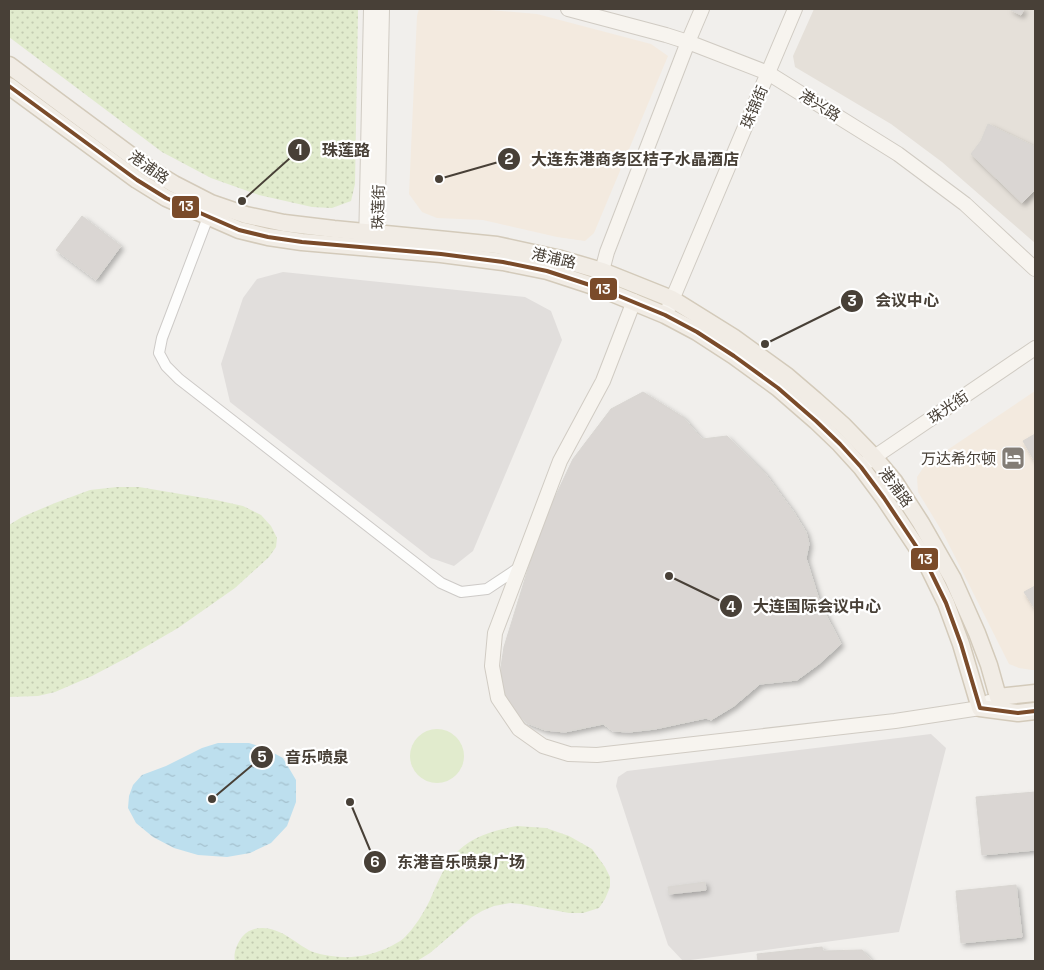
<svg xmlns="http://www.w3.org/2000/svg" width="1044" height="970" font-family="'Space Grotesk','Noto Sans SC',sans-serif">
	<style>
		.residential { fill: #e5e0d9 }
		.commercial { fill: #f3eadf }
		.grass { fill: url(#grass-dots) }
		.garden { fill: #e1ebcd }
		.parking { fill: #e1dedc }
		.water { fill: url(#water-ripples) }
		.building { fill: #dad6d3; stroke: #d9d6d2; filter: url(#shadow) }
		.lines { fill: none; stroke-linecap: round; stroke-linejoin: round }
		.street-casing { stroke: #cdcac7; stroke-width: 12 }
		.secondary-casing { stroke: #d0cbc3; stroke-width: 16 }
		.primary-casing { stroke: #d3caba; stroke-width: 19 }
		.street { stroke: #fdfdfc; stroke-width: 10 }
		.secondary { stroke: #f7f4ef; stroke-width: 14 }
		.primary { stroke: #f1ece5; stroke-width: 16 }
		.bus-1-casing { stroke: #fff; stroke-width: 8 }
		.bus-1 { stroke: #7a4b2a; stroke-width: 4 }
		.labels { text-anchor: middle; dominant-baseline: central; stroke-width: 4.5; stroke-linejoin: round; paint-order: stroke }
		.street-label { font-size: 15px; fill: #484037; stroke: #fff }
		.poi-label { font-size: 15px; fill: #484037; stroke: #fff; text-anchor: end }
		.leader { fill: none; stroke: #484037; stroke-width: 2 }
		.callout-dot { fill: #484037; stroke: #fff; stroke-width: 2 }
		.mark-label { font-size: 15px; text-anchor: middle; font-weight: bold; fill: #fff }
		.callout-label { font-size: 16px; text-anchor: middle; font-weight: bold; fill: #484037; stroke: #fff; stroke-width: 4.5; stroke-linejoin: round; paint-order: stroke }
		.line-badge { stroke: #fff; stroke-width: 2 }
		.badge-label { font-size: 14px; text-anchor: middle; font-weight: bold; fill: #fff }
	</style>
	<defs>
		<pattern id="grass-dots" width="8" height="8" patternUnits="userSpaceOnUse" patternTransform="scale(1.25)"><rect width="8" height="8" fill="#e1ebcd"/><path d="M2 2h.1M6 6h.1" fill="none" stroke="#c3cbb1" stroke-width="1.8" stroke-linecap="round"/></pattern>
		<pattern id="water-ripples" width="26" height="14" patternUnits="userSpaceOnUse" patternTransform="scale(1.25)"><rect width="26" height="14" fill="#bddfee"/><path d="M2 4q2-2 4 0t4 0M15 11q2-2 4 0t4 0" fill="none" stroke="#a4c0cd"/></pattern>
		<filter id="shadow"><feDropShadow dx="3" dy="3" stdDeviation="2.5" flood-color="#0004"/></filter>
	</defs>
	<rect width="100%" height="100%" fill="#f1efec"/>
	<polygon class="residential" points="814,9 1035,9 1035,243 942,162 891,124 795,67 793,56"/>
	<g class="commercial">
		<polygon points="419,9 478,9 537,14 651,44 668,56 594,233 585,241 557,237 483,220 437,218 422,212 409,194 417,16"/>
		<polygon points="1035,391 1035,670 1032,670 1019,668 1009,664 943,533 918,492 917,477 925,465"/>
	</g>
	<g class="grass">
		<polygon points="9,9 358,9 355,184 351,201 332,208 312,207 259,195 211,178 162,152 9,37"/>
		<polygon points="117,487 139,487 216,500 243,506 261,515 271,526 277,538 276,547 269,557 235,588 178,628 130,656 92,676 55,692 38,696 9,697 9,525 22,517 55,503 90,490"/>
		<path d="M517,826L546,828L569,836L592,849L605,867L610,877V887L605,899L599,908L583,913H569L521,904L510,903L494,906L482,911L472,917L430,953L417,961H235C233,953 237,944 242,937C255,922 276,928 290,938C297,942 305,949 313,952C329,957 349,959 366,955C377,953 396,945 404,938C415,927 423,914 430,900C438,882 444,865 458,851C474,835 496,830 517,826Z"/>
	</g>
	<circle class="garden" cx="437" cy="756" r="27"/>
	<g class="parking">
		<polygon points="283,272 525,297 551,311 562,340 473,551 454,566 431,558 230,402 221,364 243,298 257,279"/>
		<polygon points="931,734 946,748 899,932 683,961 668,945 616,786 618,777 627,771"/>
	</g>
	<polygon class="water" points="218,743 249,743 264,748 283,758 296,780 296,802 287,826 271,843 250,853 227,857 198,855 174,848 153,837 136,823 128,808 129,796 133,785 142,775 166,766 202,748"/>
	<g class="building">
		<polygon points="1009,9 1024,9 1021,15"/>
		<polygon points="988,124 1035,147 1035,190 1022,203 971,154 981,141"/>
		<polygon points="82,216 121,246 96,280 56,250"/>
		<polygon points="643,392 683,417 702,439 727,436 764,472 793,511 806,532 809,544 806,558 820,603 841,644 819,664 797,680 760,684 734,706 711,720 706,718 655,729 629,732 613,731 603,724 565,732 545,730 527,723 516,713 506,699 502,683 501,667 504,647 541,527 573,459 611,409"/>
		<polygon points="1035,434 1035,462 1023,441"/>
		<polygon points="1035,586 1035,609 1024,592"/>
		<polygon points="1035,792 1035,850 982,855 976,797"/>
		<polygon points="705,882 706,890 669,894 668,887"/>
		<polygon points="1016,885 1022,937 961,943 956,891"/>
		<polygon points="822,947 823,951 862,950 871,960 870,961 758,961 757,954"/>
	</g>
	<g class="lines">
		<g class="street-casing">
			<polyline id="street" points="208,217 162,338 159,353 166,366 179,379 441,583 461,592 487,589 520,567"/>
		</g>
		<g class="secondary-casing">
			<g id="secondary">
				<polyline points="371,9 366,246 371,249 377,245 382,9"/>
				<polyline points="568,9 666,35 688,42 768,73 898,154 965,204 1035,269"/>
				<polyline points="602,289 602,271 607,252 688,42 702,9"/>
				<polyline points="634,301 603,381 560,461 495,633 492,666 498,698 519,729 543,746 569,754 597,755 895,721 980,708 989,702"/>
				<polyline points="669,307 795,9"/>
				<polyline points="867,462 1035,348"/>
			</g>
		</g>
		<g class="primary-casing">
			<g id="primary">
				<polyline points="9,65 145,166 174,184 211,203 246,215 284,223 334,229 447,240 497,245 561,259 602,271 672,299 733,337 787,376 815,400 844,426 874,457 894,481 921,523 953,579 977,633 989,665 998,697 1035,693"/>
				<polyline points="9,86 137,180 166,198 239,230 268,237 302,242 441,254 503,262 547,271 602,289 665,315 697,332 734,356 778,388 816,421 840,444 861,467 884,498 924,558 946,603 961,644 980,708 1018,713 1035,711"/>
			</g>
		</g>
		<use href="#street" class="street"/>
		<use href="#secondary" class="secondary"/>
		<use href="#primary" class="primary"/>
		<g class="bus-1-casing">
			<polyline id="bus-1" points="9,86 137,180 166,198 239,230 268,237 302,242 441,254 503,262 547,271 602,289 665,315 697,332 734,356 778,388 816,421 840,444 861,467 884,498 924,558 946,603 961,644 980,708 1018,713 1035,711"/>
		</g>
		<use href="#bus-1" class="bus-1"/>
	</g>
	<defs>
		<g id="hotel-square" transform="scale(1.25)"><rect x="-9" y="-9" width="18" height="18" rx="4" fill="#837d76" stroke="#fff"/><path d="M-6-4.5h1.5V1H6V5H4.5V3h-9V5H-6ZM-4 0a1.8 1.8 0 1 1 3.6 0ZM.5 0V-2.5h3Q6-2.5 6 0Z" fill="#fff"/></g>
	</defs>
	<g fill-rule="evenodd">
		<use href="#hotel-square" x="1013" y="458"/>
	</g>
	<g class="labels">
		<g class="street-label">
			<text transform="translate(820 105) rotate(32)">港兴路</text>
			<text transform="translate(754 107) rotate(-67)">珠锦街</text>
			<text transform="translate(149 167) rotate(35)">港浦路</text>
			<text transform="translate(378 207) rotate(-89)">珠莲街</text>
			<text transform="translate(554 258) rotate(13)">港浦路</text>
			<text transform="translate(948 407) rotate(-34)">珠光街</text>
			<text transform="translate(896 487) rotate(54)">港浦路</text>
		</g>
		<g class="poi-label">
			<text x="996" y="458">万达希尔顿</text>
		</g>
	</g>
	<path class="leader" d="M242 201L299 150M439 179L509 159M765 344L852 301M669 576L731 606M212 799L262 757M350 802L375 862"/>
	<g class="callout-dot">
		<circle cx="242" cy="201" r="5"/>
		<circle cx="439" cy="179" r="5"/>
		<circle cx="765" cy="344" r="5"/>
		<circle cx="669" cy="576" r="5"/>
		<circle cx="212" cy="799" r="5"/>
		<circle cx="350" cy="802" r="5"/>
		<circle cx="299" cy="150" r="12"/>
		<circle cx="509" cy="159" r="12"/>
		<circle cx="852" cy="301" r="12"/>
		<circle cx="731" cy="606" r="12"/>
		<circle cx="262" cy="757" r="12"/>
		<circle cx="375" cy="862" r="12"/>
	</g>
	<g class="mark-label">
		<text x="299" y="155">1</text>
		<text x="509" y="164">2</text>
		<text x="852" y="306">3</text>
		<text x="731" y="612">4</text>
		<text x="262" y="762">5</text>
		<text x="375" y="867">6</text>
	</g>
	<g class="callout-label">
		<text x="346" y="156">珠莲路</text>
		<text x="635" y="165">大连东港商务区桔子水晶酒店</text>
		<text x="907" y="306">会议中心</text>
		<text x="817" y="612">大连国际会议中心</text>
		<text x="317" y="763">音乐喷泉</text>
		<text x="461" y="868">东港音乐喷泉广场</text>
	</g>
	<g class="line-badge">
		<rect x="171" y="195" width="29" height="24" rx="5" fill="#7a4b2a"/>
		<rect x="589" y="277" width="29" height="24" rx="5" fill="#7a4b2a"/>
		<rect x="910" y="547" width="29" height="24" rx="5" fill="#7a4b2a"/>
	</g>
	<g class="badge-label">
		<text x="186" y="211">13</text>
		<text x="603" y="294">13</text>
		<text x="925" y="564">13</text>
	</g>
	<rect width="1044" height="970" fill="none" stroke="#484037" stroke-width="20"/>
</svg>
